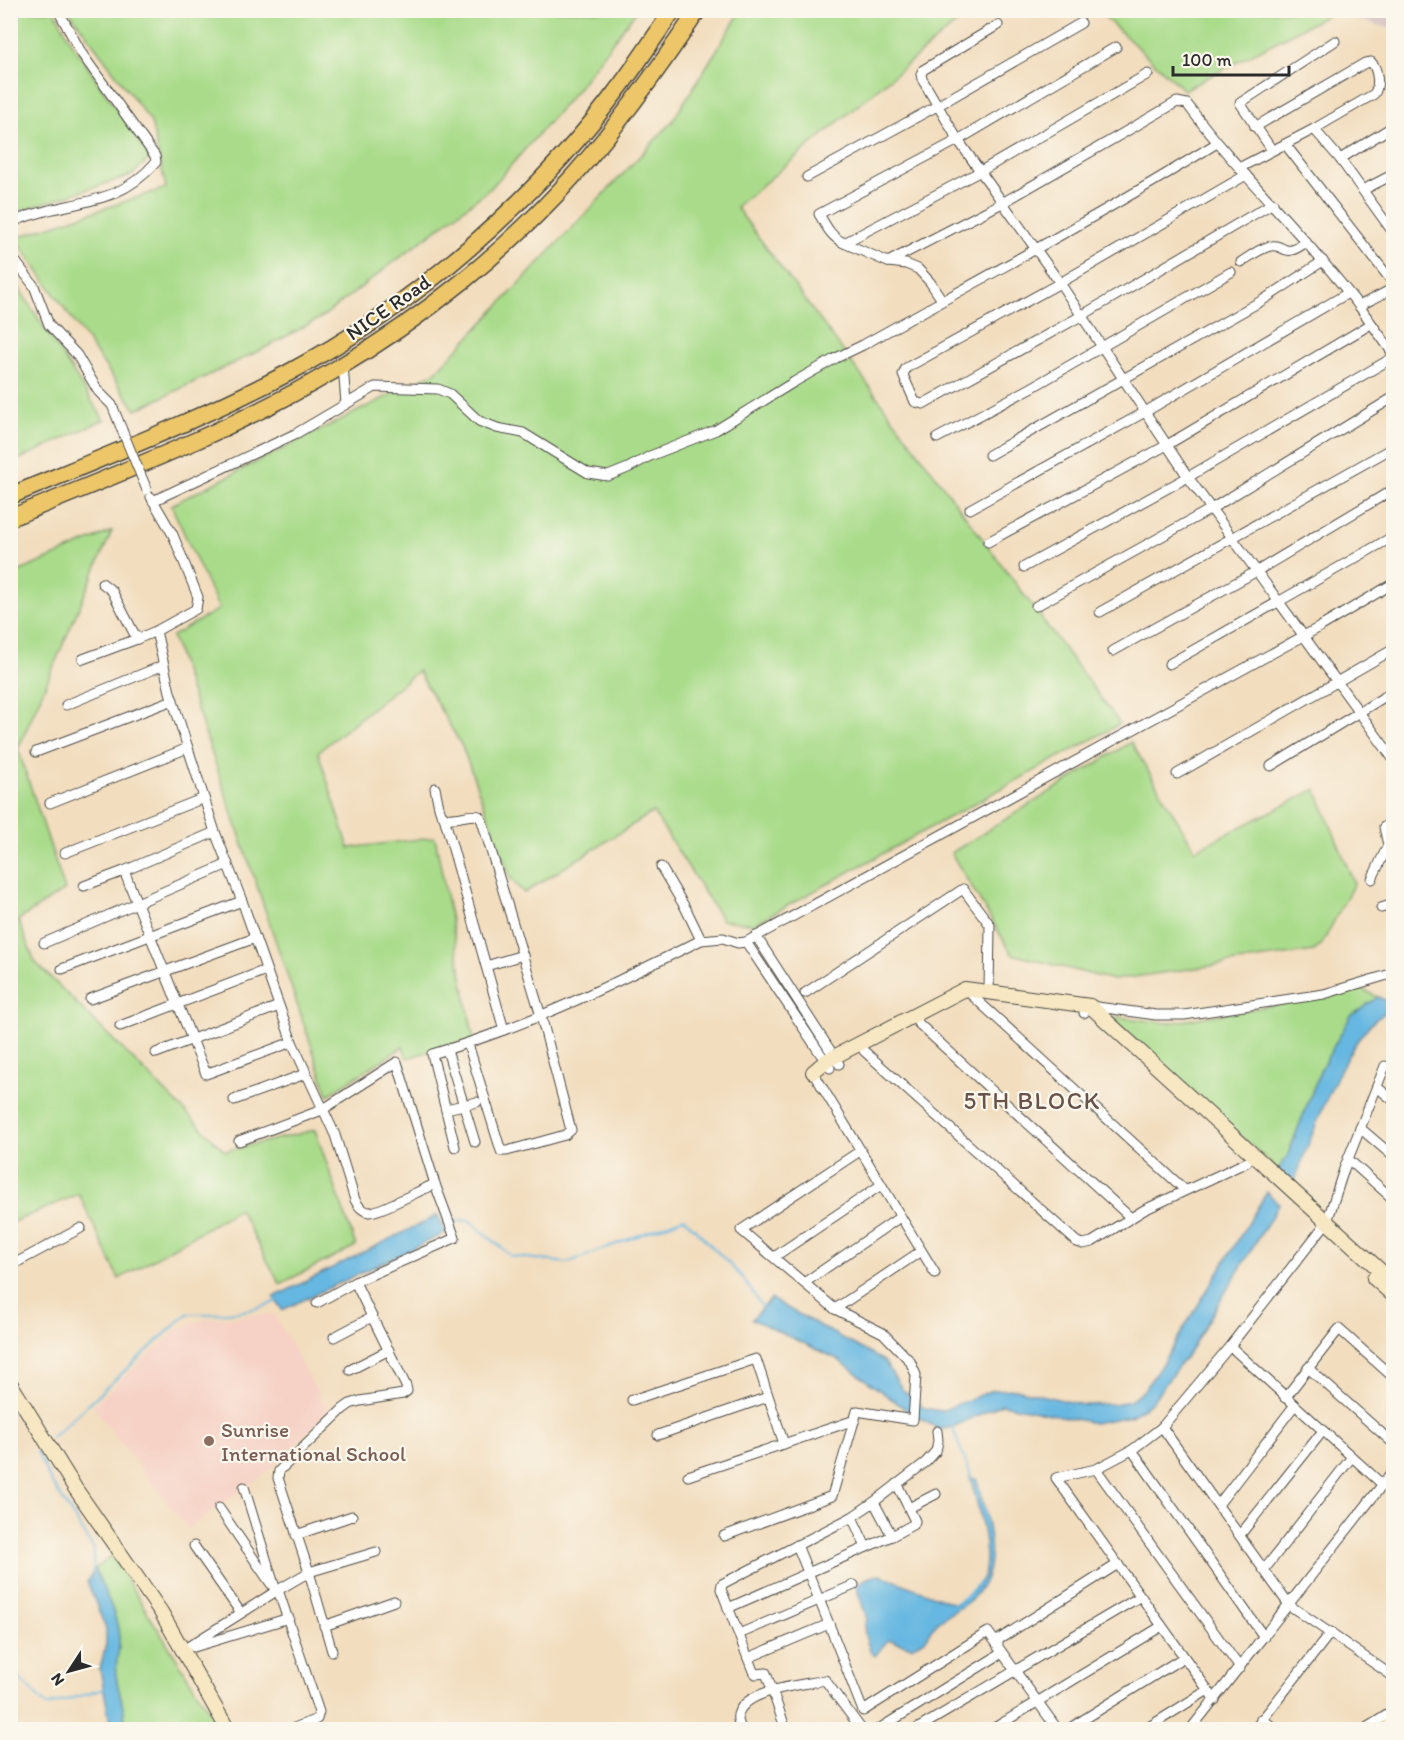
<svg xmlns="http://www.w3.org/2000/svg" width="1404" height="1740" font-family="Itim,sans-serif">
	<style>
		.built { fill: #f6d1c5 }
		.industrial { fill: #d1bfbf }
		.green { fill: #a9db8a; stroke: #6a835a; stroke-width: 1.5 }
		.water { fill: #66b7e1; stroke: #487186; stroke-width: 1.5 }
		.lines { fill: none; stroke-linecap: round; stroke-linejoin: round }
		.stream { stroke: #66b7e1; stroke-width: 2 }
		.street-casing { stroke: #494641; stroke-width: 11 }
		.secondary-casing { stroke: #494641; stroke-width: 16 }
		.highway-casing { stroke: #494641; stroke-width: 19 }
		.street { stroke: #fff; stroke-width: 9 }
		.secondary { stroke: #f7e8c3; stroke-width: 14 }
		.highway { stroke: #ecc669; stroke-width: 16 }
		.rail { stroke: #2b2b2b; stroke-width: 2 }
		.street-bridge-casing { stroke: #494641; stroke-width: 11; stroke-linecap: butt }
		.street-bridge { stroke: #fff; stroke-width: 9 }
		.education-dot { fill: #8d6e63; stroke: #fbf7ec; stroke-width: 2 }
		.labels { text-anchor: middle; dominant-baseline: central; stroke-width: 4.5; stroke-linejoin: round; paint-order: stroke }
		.street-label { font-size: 21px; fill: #2b2b2b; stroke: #fbf7ec }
		.education-label { font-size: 21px; fill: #785e54; stroke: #fbf7ec; text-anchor: start }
		.quarter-label { font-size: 24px; letter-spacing: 1.5px; fill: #68534a; stroke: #fbf7ec }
	</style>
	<rect width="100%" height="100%" fill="#fbf7ec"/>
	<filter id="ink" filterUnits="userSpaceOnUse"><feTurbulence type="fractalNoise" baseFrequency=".0167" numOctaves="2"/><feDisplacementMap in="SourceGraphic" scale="12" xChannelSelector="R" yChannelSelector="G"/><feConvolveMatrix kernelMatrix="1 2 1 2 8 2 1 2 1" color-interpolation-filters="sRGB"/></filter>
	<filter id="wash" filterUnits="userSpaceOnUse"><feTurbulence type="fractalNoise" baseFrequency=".008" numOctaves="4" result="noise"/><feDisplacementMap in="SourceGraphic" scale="24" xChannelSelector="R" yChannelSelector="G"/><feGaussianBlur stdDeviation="1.35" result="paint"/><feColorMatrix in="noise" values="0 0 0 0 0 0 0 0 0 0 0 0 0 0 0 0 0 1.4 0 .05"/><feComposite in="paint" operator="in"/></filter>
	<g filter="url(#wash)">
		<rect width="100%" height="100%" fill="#f2ddbe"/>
		<polygon class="built" points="274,1314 328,1412 271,1469 188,1529 92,1406 177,1329 205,1319"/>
		<polygon class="industrial" points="1327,11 1393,11 1393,29 1331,13"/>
		<g class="green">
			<polygon points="11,11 55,11 72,44 150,158 132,175 17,212 11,216"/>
			<polygon points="69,11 636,11 576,91 491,188 322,317 261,350 136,410 15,238 166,188 151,122"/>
			<polygon points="741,11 971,11 736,207 1120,724 754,924 722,920 653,812 524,893 511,879 462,746 418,671 318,752 349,848 435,837 475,1045 458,1043 407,1058 403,1047 328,1095 172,636 219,609 171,505 436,372 672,122"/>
			<polygon points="1327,11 1331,13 1184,90 1098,11"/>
			<polygon points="11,276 104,420 11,463 10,463"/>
			<polygon points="112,531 18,749 65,890 18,920 35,962 225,1151 315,1130 356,1246 280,1284 239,1209 119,1279 79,1194 11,1223 11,575"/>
			<polygon points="1131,742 1195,850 1316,789 1354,883 1322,944 1314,951 1113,980 1012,954 951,853"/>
			<polygon points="1363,990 1378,997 1351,1016 1321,1069 1287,1157 1278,1170 1109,1016 1169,1023"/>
			<path d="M112,1556L220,1728L124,1729C127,1711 118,1693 116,1675C115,1662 120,1651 119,1638C118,1615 103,1590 95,1569Z"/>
		</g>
		<g class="water">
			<path d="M1378,997L1393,1004V1010C1349,1019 1309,1145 1293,1185L1278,1170L1287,1157L1321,1069L1351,1016Z"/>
			<polygon points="1267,1192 1279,1204 1190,1351 1151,1403 1131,1416 1094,1423 1002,1404 955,1426 940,1430 908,1411 837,1359 752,1319 771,1299 884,1361 902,1389 924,1408 941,1411 993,1390 1016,1389 1083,1405 1114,1404 1130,1401 1144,1390 1164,1361"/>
			<polygon points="438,1215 446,1233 282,1310 274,1297"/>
			<path d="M970,1477L977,1480C986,1517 1006,1572 969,1601C952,1615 935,1617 925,1640L911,1647L891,1640L887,1641L875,1656L871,1653C867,1642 861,1630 867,1619L856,1586C863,1579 870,1576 880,1575L955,1604C966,1596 979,1588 984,1574C991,1551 977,1501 970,1477Z"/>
			<path d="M95,1569C103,1590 118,1615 119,1638C120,1651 115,1662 116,1675C118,1693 127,1712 124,1729H110V1722L100,1669L106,1644V1629L87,1581Z"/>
		</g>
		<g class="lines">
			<g class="stream">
				<polyline points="1387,1002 1394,1000"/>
				<polyline points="451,1222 469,1220 511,1256 567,1263 684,1218 742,1277 763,1308"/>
				<polyline points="952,1426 972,1479"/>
				<path d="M51,1438L187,1314C218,1314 248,1314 277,1301"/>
				<polyline points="43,1446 37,1452 50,1480 94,1549 93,1573"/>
				<polyline points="983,1507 986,1522"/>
				<polyline points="988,1539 989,1552"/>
				<polyline points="952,1605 969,1594 979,1582"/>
				<polyline points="10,1669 47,1706 107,1688"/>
			</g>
		</g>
	</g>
	<g filter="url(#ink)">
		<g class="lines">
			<g class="street-casing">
				<g id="street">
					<polyline points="998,25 923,70 921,74 922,79 958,140 1060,283 1188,477 1394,760"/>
					<path d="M1116,47L958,140L819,214C826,226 831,237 844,243L981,171L1148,74"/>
					<polyline points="1314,129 1340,159 1390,228"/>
					<polyline points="1285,144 1394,284"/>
					<polyline points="1272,150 1240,103 1335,41"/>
					<polyline points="1340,159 1392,127"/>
					<path d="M1239,168L1314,129L1374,94C1380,86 1378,69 1371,62L1365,63L1255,127"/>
					<polyline points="1246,175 1060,283 906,368 903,375 915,402 923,404 1081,316 1273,203"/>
					<polyline points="807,177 937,106 1081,23"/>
					<polyline points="1363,190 1394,174"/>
					<path d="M10,224C22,216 36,214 49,210C93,200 125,198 156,162L155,156L82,54L58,10"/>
					<polyline points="844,243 888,262 906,264 918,269 930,282 942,300"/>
					<polyline points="10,254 34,286 49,325 77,355 98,391 112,405 122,430"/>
					<path d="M888,262L1004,202L1177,102L1187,104C1240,175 1305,235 1359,306"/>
					<path d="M1241,262C1249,257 1258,250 1267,247C1286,241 1281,261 1306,242"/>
					<polyline points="1394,288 1359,306 1394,355"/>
					<polyline points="343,365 346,404"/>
					<polyline points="937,438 1031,388 1231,272"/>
					<polyline points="989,455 1263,300 1323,261"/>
					<polyline points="151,497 173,535 198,597 196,609 156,631"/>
					<path d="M153,501L297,433L375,387L438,389L450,394L479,421L497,428L523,433L588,473L608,476L628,468L650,456L716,430L794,382L836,358L863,345C981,279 1101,215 1217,143"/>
					<polyline points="970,509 1145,412 1348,293"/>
					<polyline points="988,542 1167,445 1371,324"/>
					<polyline points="1024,567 1188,477 1394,357"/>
					<path d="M102,583L112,591L137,639L156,631L170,692L215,832L242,901L292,1042L335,1135L355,1200C358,1206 362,1211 369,1212C378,1213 422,1189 435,1184"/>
					<polyline points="1036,606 1211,509 1394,397"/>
					<polyline points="1100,612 1394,447"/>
					<polyline points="1113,651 1257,571 1394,489"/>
					<polyline points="83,659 137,639"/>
					<polyline points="1169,664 1394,536"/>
					<polyline points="66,705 164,665"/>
					<polyline points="36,752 173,700"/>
					<polyline points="1271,766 1394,691"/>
					<polyline points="1177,774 1394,649"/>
					<path d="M435,788C437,796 438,806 441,813C447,825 469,812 479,816L482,821L541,1016L571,1130L565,1135L507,1151H501L468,1044"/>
					<polyline points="50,803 188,748"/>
					<polyline points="444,817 504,1030"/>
					<polyline points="215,832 124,871 206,1074 292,1042"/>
					<polyline points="65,853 204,798"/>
					<polyline points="661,867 686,909 701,940"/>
					<polyline points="1372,879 1388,845 1384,827 1394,821"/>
					<polyline points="84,886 124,871"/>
					<polyline points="1381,908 1394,904"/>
					<polyline points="756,936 839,1064"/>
					<polyline points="1390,938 1394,937"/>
					<polyline points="746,942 830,1068"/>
					<polyline points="44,943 228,864"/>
					<polyline points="486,966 523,955"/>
					<polyline points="62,969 242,901"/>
					<polyline points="965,989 1185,1190"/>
					<polyline points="805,993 963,889 990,925 989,992"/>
					<polyline points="90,999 255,938"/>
					<polyline points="1084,1013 1090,1006 1156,1015 1184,1015 1324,994 1394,973"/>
					<polyline points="918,1023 1131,1218"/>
					<polyline points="120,1026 266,970"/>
					<polyline points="447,1050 475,1142"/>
					<polyline points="864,1051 1077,1242 1083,1244 1092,1242 1144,1210 1247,1162"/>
					<polyline points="156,1053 279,1006"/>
					<polyline points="813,1072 935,1273"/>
					<polyline points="1377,1087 1394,1101"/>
					<polyline points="234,1100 305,1074"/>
					<polyline points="446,1109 477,1102"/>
					<polyline points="1360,1128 1394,1157"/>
					<polyline points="239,1141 322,1110 397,1062 435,1184 455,1238 355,1282 406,1386 407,1391 403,1394 360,1401 350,1404 343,1409 279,1471 278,1478 309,1572 332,1651"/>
					<path d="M455,1147L432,1054C526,1027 614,984 701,940L723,938L738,943L746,942L1320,627L1394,583"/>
					<polyline points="1348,1159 1394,1200"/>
					<polyline points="774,1257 881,1185"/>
					<polyline points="10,1266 81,1228"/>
					<polyline points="804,1283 900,1217"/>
					<polyline points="317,1303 355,1282"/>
					<polyline points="835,1309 741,1230 860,1151"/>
					<polyline points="334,1337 372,1317"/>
					<polyline points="1230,1346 1383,1485"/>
					<polyline points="1308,1368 1394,1444"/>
					<polyline points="350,1370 389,1350"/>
					<polyline points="1285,1398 1339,1329 1394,1378"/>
					<polyline points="632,1400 756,1359 784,1444"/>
					<polyline points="1162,1427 1289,1605 1394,1677"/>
					<polyline points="658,1435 768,1397"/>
					<polyline points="1132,1450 1264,1637"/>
					<polyline points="1096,1469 1240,1668"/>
					<polyline points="688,1476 855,1420"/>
					<polyline points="244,1487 276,1591"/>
					<polyline points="1218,1505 1294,1406"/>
					<polyline points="219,1508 271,1584"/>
					<polyline points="909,1508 936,1494"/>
					<polyline points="852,1517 866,1547"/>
					<polyline points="296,1535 352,1516"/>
					<polyline points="1240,1535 1322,1432"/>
					<polyline points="724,1536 832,1496 857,1411 913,1420 916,1375 910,1361 883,1333 835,1309 921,1251"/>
					<polyline points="892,1536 914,1524 915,1521 897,1484"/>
					<polyline points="194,1546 241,1613"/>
					<polyline points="1264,1570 1351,1458"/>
					<polyline points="278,1590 319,1712 317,1719 289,1730"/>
					<polyline points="728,1608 892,1536 874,1502"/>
					<polyline points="829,1624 863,1711 988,1632 997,1644"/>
					<polyline points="324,1626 394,1601"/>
					<polyline points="739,1634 854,1585"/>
					<polyline points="194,1647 289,1618"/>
					<polyline points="183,1650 278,1590 309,1572 376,1552"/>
					<polyline points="748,1658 829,1624 797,1545"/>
					<polyline points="1215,1700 1056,1478 1096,1469 1132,1450 1162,1427 1230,1346 1327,1222 1344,1169 1385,1066"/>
					<polyline points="1261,1719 1278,1730"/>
					<path d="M741,1730C739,1723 736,1718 739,1712C749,1689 802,1685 825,1680L862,1730"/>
					<polyline points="786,1730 766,1673 756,1674 753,1671 721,1589 722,1584 852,1517 874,1502 926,1462 936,1451 938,1441 937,1431"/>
					<polyline points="877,1730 1002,1653"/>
					<polyline points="915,1730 1141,1596"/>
					<polyline points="991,1730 1162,1626"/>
					<polyline points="1058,1730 998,1647 998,1640 1118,1564"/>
					<polyline points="1067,1730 1184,1657"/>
					<polyline points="1144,1730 1208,1690"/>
					<polyline points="1190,1730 1394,1470"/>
					<polyline points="1254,1730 1331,1632"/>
					<polyline points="1363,1730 1387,1715 1394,1716"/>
				</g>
			</g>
			<g class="secondary-casing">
				<g id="secondary">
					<polyline points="813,1072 826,1061 965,989 1090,1006 1394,1283"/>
					<polyline points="1374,1278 1394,1296"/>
					<polyline points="10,1383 75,1488 161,1612 228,1730"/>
					<polyline points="1387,1730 1394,1720"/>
				</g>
			</g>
			<g class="highway-casing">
				<g id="highway">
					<path d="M10,496C104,457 199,420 288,373C417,304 534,202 621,85C639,61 656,35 673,10"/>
					<path d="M10,518C119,473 231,431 333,371C422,319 507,251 575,174C621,122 660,67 698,10"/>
				</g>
			</g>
			<use href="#street" class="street"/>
			<use href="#secondary" class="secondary"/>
			<use href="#highway" class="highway"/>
			<polyline class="rail" points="1386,10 1394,13"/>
			<g class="street-bridge-casing">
				<polyline id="street-bridge" points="122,430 147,490"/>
			</g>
			<use href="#street-bridge" class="street-bridge"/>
		</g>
	</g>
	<circle class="education-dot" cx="209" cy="1441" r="6"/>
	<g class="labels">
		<g class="street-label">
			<text transform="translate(388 307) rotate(-35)">NICE Road</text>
		</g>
		<g class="education-label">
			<text x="221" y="1429">Sunrise<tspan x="221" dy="24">International School</tspan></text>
		</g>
		<g class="quarter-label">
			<text x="1032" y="1100">5TH BLOCK</text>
		</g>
	</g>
	<rect width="1404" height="1740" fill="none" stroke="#fbf7ec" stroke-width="36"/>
	<g transform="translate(69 1671) rotate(234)" stroke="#fbf7ec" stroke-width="4.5" paint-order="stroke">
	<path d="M0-4.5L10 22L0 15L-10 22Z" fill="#2b2b2b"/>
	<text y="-9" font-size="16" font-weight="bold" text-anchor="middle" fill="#2b2b2b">N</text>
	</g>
	<path d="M1173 66v9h116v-9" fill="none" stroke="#2b2b2b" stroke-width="3"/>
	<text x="1182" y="66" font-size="18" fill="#2b2b2b" stroke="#fbf7ec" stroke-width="4.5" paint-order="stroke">100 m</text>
</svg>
